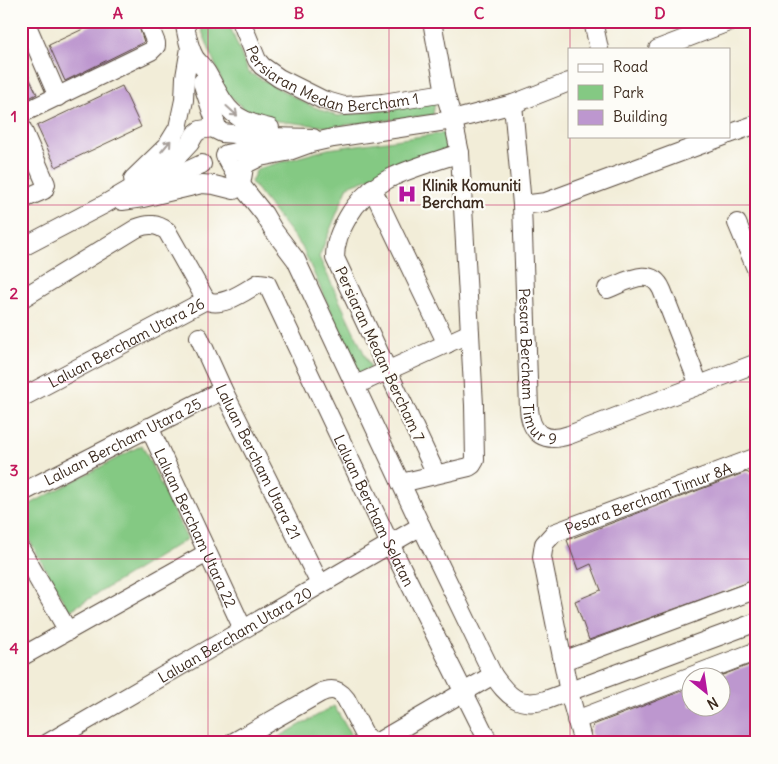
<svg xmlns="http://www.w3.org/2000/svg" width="778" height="764" font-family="Delius,sans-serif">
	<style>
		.green { fill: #84c983; stroke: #607a50 }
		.building { fill: #bd97cf }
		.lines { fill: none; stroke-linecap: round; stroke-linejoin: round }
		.minor-casing { stroke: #56473a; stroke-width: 20 }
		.minor { stroke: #fff; stroke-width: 18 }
		.oneway { stroke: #a79f9a }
		.grid { fill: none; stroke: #c2185b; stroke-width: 1; stroke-opacity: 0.55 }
		.labels { text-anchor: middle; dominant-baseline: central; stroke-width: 4.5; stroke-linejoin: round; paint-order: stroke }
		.street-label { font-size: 15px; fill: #3b2a1e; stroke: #fdfcf7 }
		.poi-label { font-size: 15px; font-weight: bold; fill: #3b2a1e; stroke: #fdfcf7; text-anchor: start }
		.neatline { fill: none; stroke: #c2185b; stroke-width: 2 }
		.grid-label { font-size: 16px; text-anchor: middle; font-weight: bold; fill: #c2185b }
	</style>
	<rect width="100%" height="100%" fill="#fdfcf7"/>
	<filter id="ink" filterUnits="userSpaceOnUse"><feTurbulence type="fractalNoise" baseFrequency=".02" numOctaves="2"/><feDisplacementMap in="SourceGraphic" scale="10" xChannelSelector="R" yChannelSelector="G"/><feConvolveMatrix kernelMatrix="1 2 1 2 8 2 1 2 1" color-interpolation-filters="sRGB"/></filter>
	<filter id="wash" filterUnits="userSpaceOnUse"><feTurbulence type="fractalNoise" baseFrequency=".0096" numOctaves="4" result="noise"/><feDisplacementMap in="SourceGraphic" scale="20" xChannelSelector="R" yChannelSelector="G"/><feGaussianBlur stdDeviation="1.12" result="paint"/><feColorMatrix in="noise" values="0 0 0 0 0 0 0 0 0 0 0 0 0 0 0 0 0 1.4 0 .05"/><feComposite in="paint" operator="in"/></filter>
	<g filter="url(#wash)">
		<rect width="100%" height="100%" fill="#f2edd8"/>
		<g class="green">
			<polygon points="198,21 228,21 248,72 309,105 338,116 435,102 433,115 328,127 254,118 226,92"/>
			<polygon points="445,133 453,147 348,186 319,257 371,368 359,374 302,247 251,182 257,169 328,149"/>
			<polygon points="142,445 187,539 69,611 21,525 21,509"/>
			<polygon points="334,706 354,740 349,743 268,743"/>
		</g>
		<g id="blocks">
			<g class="building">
				<polygon points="100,21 137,21 144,42 65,81 49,45"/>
				<polygon points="21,60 37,94 21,102"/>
				<polygon points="122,86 141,127 56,167 37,126"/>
				<polygon points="746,472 755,476 757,480 757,579 589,640 575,601 601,590 591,564 578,570 567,540"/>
				<polygon points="757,662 757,737 743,743 593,743 591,732 593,725 690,688 690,706 720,706 720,676"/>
			</g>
		</g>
	</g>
	<g filter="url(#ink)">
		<use href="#blocks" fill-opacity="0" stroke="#56473a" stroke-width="1"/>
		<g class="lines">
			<g class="minor-casing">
				<g id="minor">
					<polyline points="25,21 58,97"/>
					<path d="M184,21C187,34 188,47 195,58C199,63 204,68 207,73C227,108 228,119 270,128"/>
					<path id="s1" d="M241,21L257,60L262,66L279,78L323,100L344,106L360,105L383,103L445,93"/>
					<polyline points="593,21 599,49"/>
					<polyline points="658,49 731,21"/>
					<polyline points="202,82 218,130"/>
					<path id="s2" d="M513,104L522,205L529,409C531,435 545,443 569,435L757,363"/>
					<polyline points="21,114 151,51 156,46 156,43 147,21"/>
					<polyline points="21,126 46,184 44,190 21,200"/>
					<polyline points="729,134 757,124"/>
					<polyline points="226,154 270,145"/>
					<path d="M225,156L241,185L264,214L274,231L296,260L421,526L493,675C508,696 518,708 546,700L757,622"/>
					<polyline points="133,179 167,146 178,128 184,100 185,77 190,48"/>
					<polyline points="241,185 244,167 248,163 260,157 286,152 311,143 333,138 453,120 513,104 569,82"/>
					<polyline points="372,188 447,344"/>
					<polyline points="148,189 202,164"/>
					<polyline points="122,201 143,198 202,184 214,185 234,190"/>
					<polyline points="522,205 546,202 724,136"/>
					<polyline points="737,223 757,271"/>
					<polyline points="21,248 105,204 156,174 176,158 190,143 195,134 200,130 212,128 222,133 271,137 313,138"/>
					<path d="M607,289C626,282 651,265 662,290L699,385"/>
					<path d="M21,299L137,228C149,223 157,224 167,231L206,300"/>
					<path id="s3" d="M199,337L223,390L320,584"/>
					<polyline points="356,385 470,333"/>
					<path id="s4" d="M21,398L206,300C221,309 245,291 259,283L267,284L390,544L489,743"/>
					<path id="s5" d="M149,427L243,629"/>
					<path d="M436,474L335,258C335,242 340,231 348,217C372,175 417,168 460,153"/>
					<polyline points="401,483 469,467 472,465 475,460 474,405 460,153 453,120 445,93 432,21"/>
					<path id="s6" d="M21,493L223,390"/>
					<polyline points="21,550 68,631"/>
					<polyline points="21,657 207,553"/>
					<polyline points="563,661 757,589"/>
					<polyline points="576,720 757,651"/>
					<path id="s7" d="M48,743L421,526"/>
					<path d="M232,743L320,693C331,688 339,689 346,699L369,743"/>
					<polyline points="376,743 493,675"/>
					<path id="s8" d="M583,743L569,692L542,557L544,544L554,533L757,457"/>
				</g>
			</g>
			<use href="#minor" class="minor"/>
		</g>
		<defs><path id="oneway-shaft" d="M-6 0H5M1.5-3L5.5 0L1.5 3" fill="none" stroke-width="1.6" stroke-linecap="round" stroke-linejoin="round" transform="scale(1.25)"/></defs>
		<g class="oneway">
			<use href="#oneway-shaft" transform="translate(232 111) rotate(42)"/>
			<use href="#oneway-shaft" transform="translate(166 146) rotate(-50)"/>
		</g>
	</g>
	<path class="grid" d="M208,21V743M389,21V743M570,21V49M570,136V743M21,205H757M21,382H757M21,559H757"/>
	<defs>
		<g id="hospital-bare" transform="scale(1.5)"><path d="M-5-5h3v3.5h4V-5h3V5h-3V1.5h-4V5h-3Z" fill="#b5179e" stroke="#fdfcf7" stroke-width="2.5" paint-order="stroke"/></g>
	</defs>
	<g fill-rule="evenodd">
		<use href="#hospital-bare" x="407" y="194"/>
	</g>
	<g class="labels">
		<g class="street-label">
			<text stroke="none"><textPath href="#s1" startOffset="122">Persiaran Medan Bercham 1</textPath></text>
			<text stroke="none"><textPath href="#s4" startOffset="119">Laluan Bercham Utara 26</textPath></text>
			<text transform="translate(380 354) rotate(65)">Persiaran Medan Bercham 7</text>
			<text stroke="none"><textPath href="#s2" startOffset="268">Pesara Bercham Timur 9</textPath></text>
			<text stroke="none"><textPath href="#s6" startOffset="114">Laluan Bercham Utara 25</textPath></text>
			<text stroke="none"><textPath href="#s3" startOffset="138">Laluan Bercham Utara 21</textPath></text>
			<text stroke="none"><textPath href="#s8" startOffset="319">Pesara Bercham Timur 8A</textPath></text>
			<text stroke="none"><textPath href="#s4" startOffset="526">Laluan Bercham Selatan</textPath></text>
			<text stroke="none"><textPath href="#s5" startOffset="111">Laluan Bercham Utara 22</textPath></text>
			<text stroke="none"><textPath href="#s7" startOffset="216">Laluan Bercham Utara 20</textPath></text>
		</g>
		<g class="poi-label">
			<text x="422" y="185">Klinik Komuniti<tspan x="422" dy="17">Bercham</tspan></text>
		</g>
	</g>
	<rect width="778" height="764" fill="none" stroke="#fdfcf7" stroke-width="55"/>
	<rect x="568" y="48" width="162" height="90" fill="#fdfcf7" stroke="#afa8a0"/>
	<rect x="578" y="64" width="25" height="8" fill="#ffffff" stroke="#afa8a0"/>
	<text x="613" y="72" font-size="15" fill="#3b2a1e">Road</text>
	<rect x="578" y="85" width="25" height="15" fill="#84c983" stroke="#afa8a0"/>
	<text x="613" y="98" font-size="15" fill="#3b2a1e">Park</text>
	<rect x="578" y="110" width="25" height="15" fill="#bd97cf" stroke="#afa8a0"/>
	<text x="613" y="122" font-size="15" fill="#3b2a1e">Building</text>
	<g transform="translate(706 692) rotate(150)"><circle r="24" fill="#fdfcf7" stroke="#afa8a0"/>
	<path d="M0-4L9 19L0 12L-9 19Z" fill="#b5179e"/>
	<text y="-8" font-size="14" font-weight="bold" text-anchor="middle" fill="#3b2a1e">N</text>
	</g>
	<rect x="28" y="28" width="722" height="708" class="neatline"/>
	<g class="grid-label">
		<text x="118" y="19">A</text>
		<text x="299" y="19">B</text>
		<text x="479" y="19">C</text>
		<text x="660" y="19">D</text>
		<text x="14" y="122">1</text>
		<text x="14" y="299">2</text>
		<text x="14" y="476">3</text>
		<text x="14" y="654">4</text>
	</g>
</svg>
